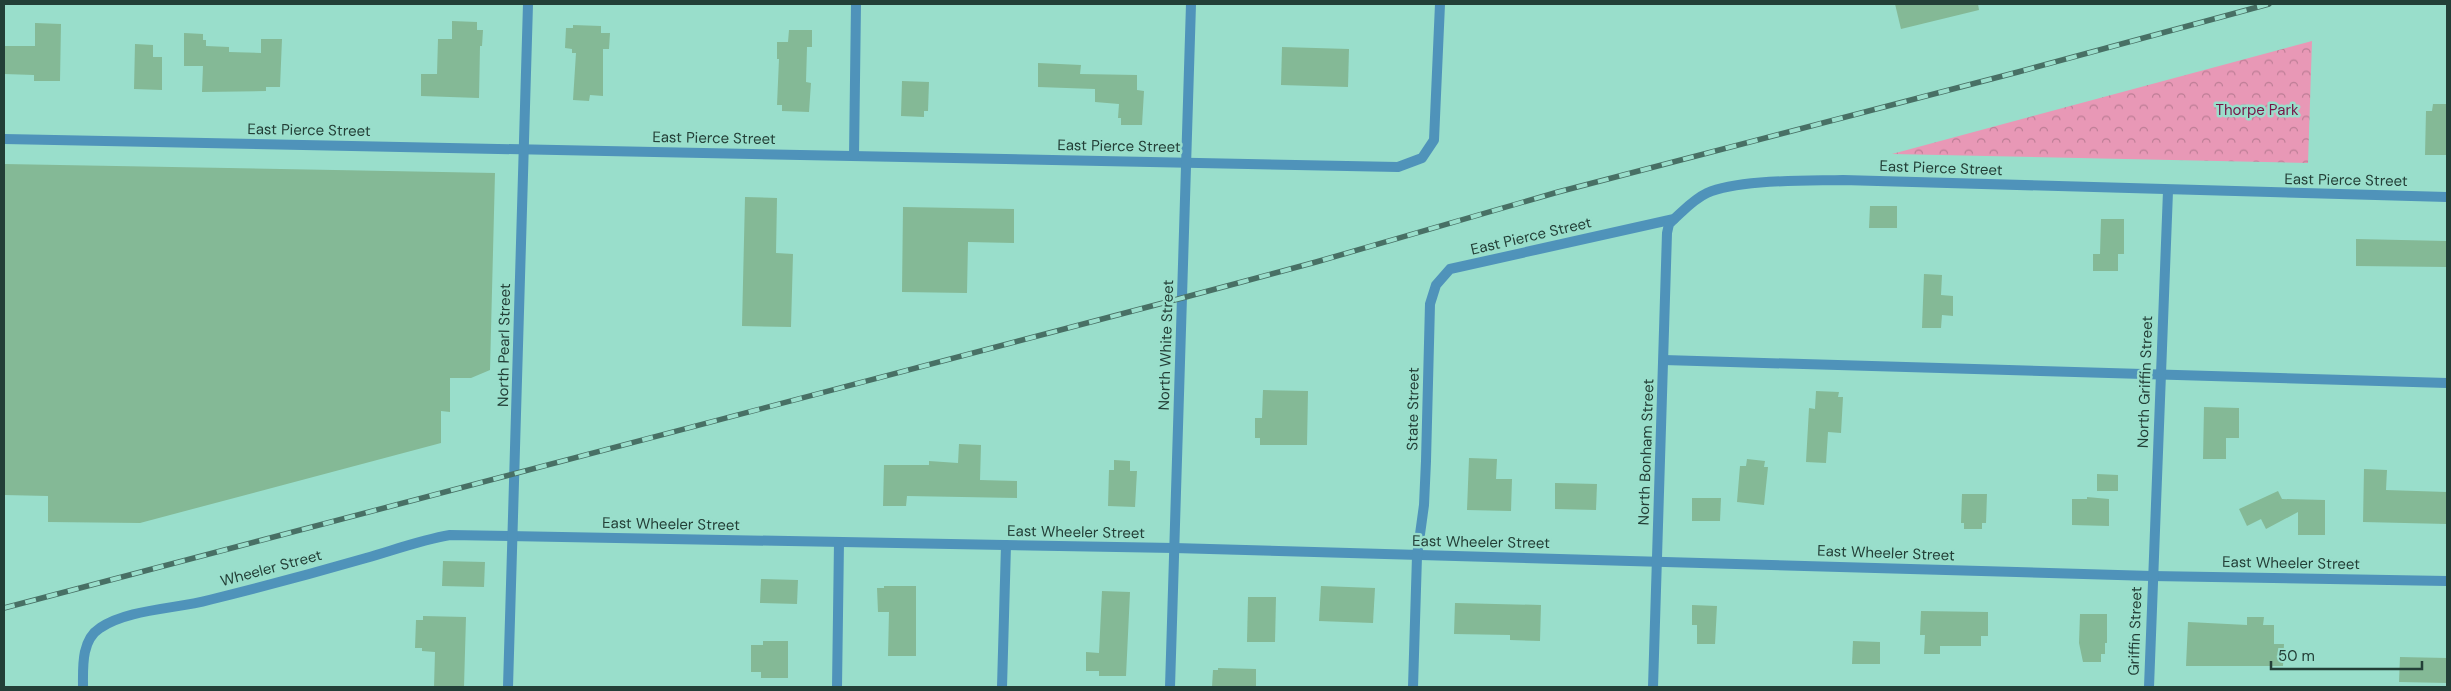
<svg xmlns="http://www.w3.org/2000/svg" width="2451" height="691" font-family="'DM Sans',sans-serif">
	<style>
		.park { fill: url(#park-crowns) }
		.building { fill: #84b996 }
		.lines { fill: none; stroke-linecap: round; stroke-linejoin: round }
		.service { stroke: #4f93ba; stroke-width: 10 }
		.minor { stroke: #4f93ba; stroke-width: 10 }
		.rail-casing { stroke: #487065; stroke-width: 5.5 }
		.rail { stroke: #99decb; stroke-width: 4; stroke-dasharray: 11; stroke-linecap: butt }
		.labels { text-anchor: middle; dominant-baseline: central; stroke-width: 5; stroke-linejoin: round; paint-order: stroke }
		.park-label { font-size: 15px; fill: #761546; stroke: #99decb }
		.street-label { font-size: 15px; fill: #233f37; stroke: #99decb }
	</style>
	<defs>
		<pattern id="park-crowns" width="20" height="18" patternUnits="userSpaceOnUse" patternTransform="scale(1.25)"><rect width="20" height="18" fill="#e898b6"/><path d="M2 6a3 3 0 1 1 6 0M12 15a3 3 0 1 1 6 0" fill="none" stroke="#bc7d95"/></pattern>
	</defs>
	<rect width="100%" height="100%" fill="#99decb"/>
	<polygon class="park" points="2312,41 2308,163 1892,154"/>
	<g class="building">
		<polygon points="1895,4 1978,4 1979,10 1901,29"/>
		<polygon points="452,21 477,22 477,30 483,30 482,46 480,46 479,98 421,96 421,74 437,74 438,39 452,39"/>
		<polygon points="35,23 61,24 60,81 34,81 34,75 4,74 4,46 35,46"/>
		<polygon points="573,25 601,26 601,33 610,33 609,49 603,49 603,96 590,95 589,101 573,100 576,53 572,53 572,49 565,48 566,28 573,28"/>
		<polygon points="789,30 812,30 812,47 807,47 806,82 811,83 809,112 782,111 782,105 777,105 779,59 777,59 777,42 788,42"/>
		<polygon points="184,33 203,34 203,40 206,40 206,46 229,47 229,52 261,53 261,39 282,39 280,87 266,87 266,91 202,92 203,66 184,66"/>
		<polygon points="135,44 153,45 153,57 162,57 162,90 134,89"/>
		<polygon points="1282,47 1349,49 1348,87 1281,85"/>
		<polygon points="1038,63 1081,65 1080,74 1137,75 1137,90 1144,91 1142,125 1121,125 1121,118 1118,118 1119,104 1095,102 1095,89 1038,87"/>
		<polygon points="902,81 929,82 928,111 924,111 924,117 901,116"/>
		<polygon points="2433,104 2447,104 2447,155 2425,155 2426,111 2432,111"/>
		<polygon points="4,164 495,173 490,370 471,378 450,378 450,412 441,411 441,443 140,523 48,522 48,496 4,495"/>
		<polygon points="745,197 777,198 776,253 793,254 791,327 742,326"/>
		<polygon points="1870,206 1897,206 1897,228 1869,228"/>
		<polygon points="903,207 1014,209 1014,243 968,242 967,293 902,292"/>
		<polygon points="2101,219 2124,219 2124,254 2118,254 2118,271 2093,271 2093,254 2100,254"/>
		<polygon points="2356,239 2447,241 2447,267 2356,266"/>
		<polygon points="1924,274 1942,275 1941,295 1953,296 1953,316 1942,315 1941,328 1922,328"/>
		<polygon points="1263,390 1308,391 1307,445 1260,445 1260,438 1255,438 1255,418 1262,418"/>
		<polygon points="1816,391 1839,392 1838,397 1843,397 1841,433 1828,432 1826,463 1806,462 1809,408 1815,409"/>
		<polygon points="2204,407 2239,408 2239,438 2226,438 2226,459 2203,459"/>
		<polygon points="959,444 981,445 980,480 1017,481 1017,498 907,496 906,506 883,506 884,465 929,465 929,461 958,463"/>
		<polygon points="1469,458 1497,459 1496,479 1512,479 1511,511 1467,510"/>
		<polygon points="1747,459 1765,461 1764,467 1768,467 1764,505 1737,502 1740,466 1746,466"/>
		<polygon points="1114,460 1130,461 1130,471 1137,471 1135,507 1108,506 1109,470 1114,470"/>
		<polygon points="2364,469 2387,470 2386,490 2447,492 2447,524 2363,522"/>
		<polygon points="2097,474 2118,475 2118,491 2097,491"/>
		<polygon points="1555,483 1597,484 1596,510 1555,509"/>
		<polygon points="2278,491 2282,499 2325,500 2325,535 2298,535 2298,512 2266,529 2261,519 2247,526 2239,509"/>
		<polygon points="1962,494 1987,494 1986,523 1982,523 1982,529 1964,529 1964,523 1961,523"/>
		<polygon points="2087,497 2109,499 2109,526 2072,525 2072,499 2087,499"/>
		<polygon points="1692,498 1721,498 1720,521 1692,521"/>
		<polygon points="443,561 485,562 484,587 442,586"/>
		<polygon points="761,579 798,580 797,604 760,603"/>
		<polygon points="884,586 916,586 916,656 888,656 889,612 878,612 877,588 884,588"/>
		<polygon points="1321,586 1375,588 1373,623 1319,621"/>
		<polygon points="1102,591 1130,592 1126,676 1099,676 1099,671 1086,671 1086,652 1099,653"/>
		<polygon points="1248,597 1276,597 1275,642 1247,642"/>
		<polygon points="1455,603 1541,605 1540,641 1510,640 1510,635 1454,634"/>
		<polygon points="1692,605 1717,606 1715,644 1697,644 1697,625 1692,625"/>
		<polygon points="1921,611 1988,612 1988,636 1981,636 1981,646 1940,646 1940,654 1924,654 1925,635 1920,635"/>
		<polygon points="2080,614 2107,614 2107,643 2105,643 2105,654 2101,654 2101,662 2083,662 2079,643"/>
		<polygon points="423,616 466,617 464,687 434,687 435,652 422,651 422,648 415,648 416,620 423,620"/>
		<polygon points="2247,617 2264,617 2263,625 2274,625 2274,644 2284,644 2283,666 2186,666 2188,622 2247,625"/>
		<polygon points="763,641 788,641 788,678 761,678 761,672 751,672 751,645 763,645"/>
		<polygon points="1853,641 1880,642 1880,664 1852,664"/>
		<polygon points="2400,657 2447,658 2447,683 2399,682"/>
		<polygon points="1218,668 1256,669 1256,687 1212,687 1213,670 1218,670"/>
	</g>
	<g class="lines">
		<g class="service">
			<polyline points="1664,360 2447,383"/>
			<polyline points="1002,687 1006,545"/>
		</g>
		<g class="minor">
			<polyline points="4,139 1398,167 1422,158 1434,140 1440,4"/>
			<polyline points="854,156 856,4"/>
			<path d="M83,687C83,668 81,640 100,628C128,609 176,609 209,600C262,587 314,573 366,558C394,550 421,540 450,535L1174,548L2152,576L2447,581"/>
			<polyline points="508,687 528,4"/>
			<polyline points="837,687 839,542"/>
			<polyline points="1170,687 1191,4"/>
			<path d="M1413,687L1417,556L1424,505L1426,461L1430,304L1436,285L1450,269L1674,219C1684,210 1694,199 1707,193C1738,179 1808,181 1843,180L2447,197"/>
			<polyline points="1653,687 1667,233 1669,224 1674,219"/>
			<polyline points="2149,687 2168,191"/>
		</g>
		<g class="rail-casing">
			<polyline id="rail" points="4,608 1182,298 1316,262 1558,192 2018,72 2269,4"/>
		</g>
		<use href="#rail" class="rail"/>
	</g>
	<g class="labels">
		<g class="park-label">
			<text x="2257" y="110">Thorpe Park</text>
		</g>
		<g class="street-label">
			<text transform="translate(309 130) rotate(1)">East Pierce Street</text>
			<text transform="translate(714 138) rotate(1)">East Pierce Street</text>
			<text transform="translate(1119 146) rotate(1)">East Pierce Street</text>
			<text transform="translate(1941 168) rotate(2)">East Pierce Street</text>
			<text transform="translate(2346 180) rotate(1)">East Pierce Street</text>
			<text transform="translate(1531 236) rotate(-13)">East Pierce Street</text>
			<text transform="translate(504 345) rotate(-89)">North Pearl Street</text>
			<text transform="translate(1166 345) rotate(-88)">North White Street</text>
			<text transform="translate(2145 382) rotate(-88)">North Griffin Street</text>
			<text transform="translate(1413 409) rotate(-89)">State Street</text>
			<text transform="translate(1646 452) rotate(-88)">North Bonham Street</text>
			<text transform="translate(671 524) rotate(1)">East Wheeler Street</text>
			<text transform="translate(1076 532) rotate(1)">East Wheeler Street</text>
			<text transform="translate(1481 542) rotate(1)">East Wheeler Street</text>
			<text transform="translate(1886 553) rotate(2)">East Wheeler Street</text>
			<text transform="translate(2291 563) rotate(1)">East Wheeler Street</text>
			<text transform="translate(271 568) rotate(-15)">Wheeler Street</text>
			<text transform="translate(2135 631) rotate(-88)">Griffin Street</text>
		</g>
	</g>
	<rect width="2451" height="691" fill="none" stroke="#233f37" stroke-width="10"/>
	<path d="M2271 661v8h151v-8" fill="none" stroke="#233f37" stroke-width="2.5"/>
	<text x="2278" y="661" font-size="15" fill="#233f37" stroke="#99decb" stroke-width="4" paint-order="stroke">50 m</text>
</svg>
